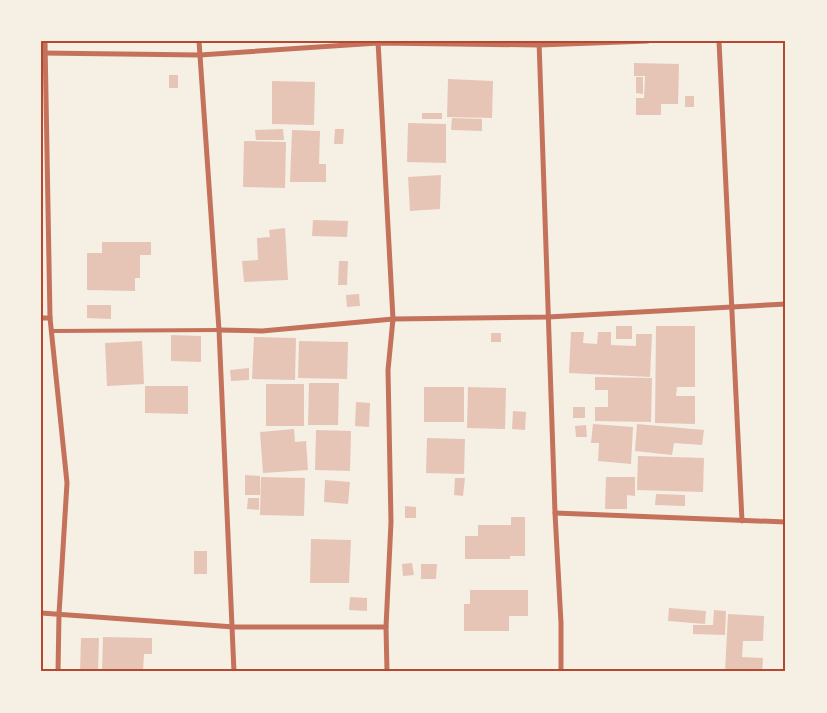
<svg xmlns="http://www.w3.org/2000/svg" width="827" height="713" font-family="'Open Sans',sans-serif">
	<style>
		.building { fill: #e6c5b7 }
		.lines { fill: none; stroke-linecap: round; stroke-linejoin: round }
		.service { stroke: #c5725c; stroke-width: 4 }
		.minor { stroke: #c5725c; stroke-width: 5 }
		.neatline { fill: none; stroke: #b5482f; stroke-width: 2 }
	</style>
	<rect width="100%" height="100%" fill="#f6efe4"/>
	<g class="building">
		<polygon points="634,63 679,64 678,104 661,104 661,115 636,115 636,98 644,98 645,76 634,76"/>
		<rect x="169" y="75" width="9" height="13"/>
		<polygon points="636,77 643,77 643,94 636,93"/>
		<polygon points="448,79 493,81 492,118 447,117"/>
		<polygon points="272,81 315,82 314,125 272,124"/>
		<rect x="685" y="96" width="9" height="11"/>
		<rect x="422" y="113" width="20" height="6"/>
		<polygon points="452,118 482,119 482,131 451,130"/>
		<polygon points="408,123 446,124 446,163 407,162"/>
		<polygon points="283,129 284,140 256,140 255,130"/>
		<polygon points="335,129 344,129 343,144 334,144"/>
		<polygon points="292,130 320,131 319,164 326,164 326,182 290,182"/>
		<polygon points="244,141 286,142 285,188 243,187"/>
		<polygon points="441,175 440,209 410,211 408,177"/>
		<polygon points="313,220 348,221 347,237 312,236"/>
		<polygon points="285,228 288,280 244,282 242,261 258,260 257,238 270,237 269,230"/>
		<polygon points="102,242 151,242 151,255 140,255 140,278 135,278 135,291 87,290 87,253 102,253"/>
		<polygon points="339,261 348,261 347,285 338,285"/>
		<polygon points="359,294 360,306 347,307 346,295"/>
		<polygon points="87,305 111,305 111,319 87,318"/>
		<rect x="616" y="326" width="16" height="13"/>
		<polygon points="656,326 695,326 695,387 677,387 676,396 695,396 695,424 655,423"/>
		<polygon points="571,332 584,332 583,343 597,344 598,332 611,332 611,345 636,346 636,334 652,334 650,377 569,373"/>
		<rect x="491" y="333" width="10" height="9"/>
		<polygon points="171,335 201,336 201,362 171,361"/>
		<polygon points="254,337 296,338 295,380 252,379"/>
		<polygon points="142,341 144,384 107,386 105,343"/>
		<polygon points="299,341 348,342 347,379 298,378"/>
		<polygon points="249,368 249,380 231,381 230,370"/>
		<polygon points="595,377 652,378 651,422 595,421 595,407 608,407 608,390 595,390"/>
		<polygon points="309,383 339,383 338,425 308,425"/>
		<rect x="266" y="384" width="38" height="42"/>
		<polygon points="145,386 188,386 188,414 145,413"/>
		<rect x="424" y="387" width="40" height="35"/>
		<polygon points="468,387 506,388 505,429 467,428"/>
		<polygon points="356,402 370,403 369,427 355,426"/>
		<rect x="573" y="407" width="12" height="11"/>
		<polygon points="513,411 526,412 525,430 512,429"/>
		<polygon points="593,424 633,427 631,464 598,461 599,443 591,443"/>
		<polygon points="637,424 704,430 702,445 674,443 672,455 635,451"/>
		<polygon points="586,425 587,437 576,437 575,426"/>
		<polygon points="294,429 295,442 306,441 308,470 263,473 260,432"/>
		<polygon points="316,430 351,431 350,471 315,470"/>
		<polygon points="427,438 465,439 464,474 426,473"/>
		<polygon points="638,456 704,458 703,492 637,490"/>
		<polygon points="245,475 260,476 260,495 245,495"/>
		<polygon points="261,477 305,478 304,516 260,515"/>
		<polygon points="606,477 635,477 635,496 627,495 627,509 605,509"/>
		<polygon points="455,478 465,478 463,496 454,495"/>
		<polygon points="325,480 350,482 348,504 324,502"/>
		<polygon points="656,494 685,495 685,506 655,505"/>
		<polygon points="248,498 259,498 259,510 247,509"/>
		<polygon points="405,506 416,507 416,518 405,518"/>
		<polygon points="511,517 525,517 525,556 510,556 510,559 465,559 465,536 478,536 478,525 511,525"/>
		<polygon points="311,539 351,540 349,583 310,583"/>
		<rect x="194" y="551" width="13" height="23"/>
		<polygon points="412,563 414,575 403,576 402,564"/>
		<polygon points="421,564 437,564 436,579 421,579"/>
		<polygon points="470,590 528,590 528,616 509,616 509,631 464,631 464,604 470,604"/>
		<polygon points="350,597 367,598 367,611 349,610"/>
		<polygon points="669,608 706,611 705,624 668,621"/>
		<polygon points="714,610 726,611 725,635 693,634 693,625 713,625"/>
		<polygon points="728,614 764,616 763,641 743,641 742,657 763,658 762,672 725,672"/>
		<polygon points="103,637 152,638 152,654 144,654 143,672 102,672"/>
		<polygon points="81,638 99,638 98,672 80,672"/>
	</g>
	<g class="lines">
		<polyline class="service" points="52,331 219,330"/>
		<g class="minor">
			<polyline points="45,41 50,318 67,483 59,614 58,672"/>
			<polyline points="199,41 219,330 234,672"/>
			<polyline points="378,41 393,319 388,370 391,522 386,627 387,672"/>
			<polyline points="539,41 555,513 561,623 561,672"/>
			<polyline points="719,41 742,521"/>
			<polyline points="41,53 200,55 378,43 539,45 648,41"/>
			<polyline points="41,318 50,318"/>
			<polyline points="219,330 262,331 393,319 548,317 786,304"/>
			<polyline points="555,513 786,522"/>
			<polyline points="41,613 234,627 386,627"/>
		</g>
	</g>
	<rect width="827" height="713" fill="none" stroke="#f6efe4" stroke-width="85"/>
	<rect x="42" y="42" width="742" height="628" class="neatline"/>
</svg>
